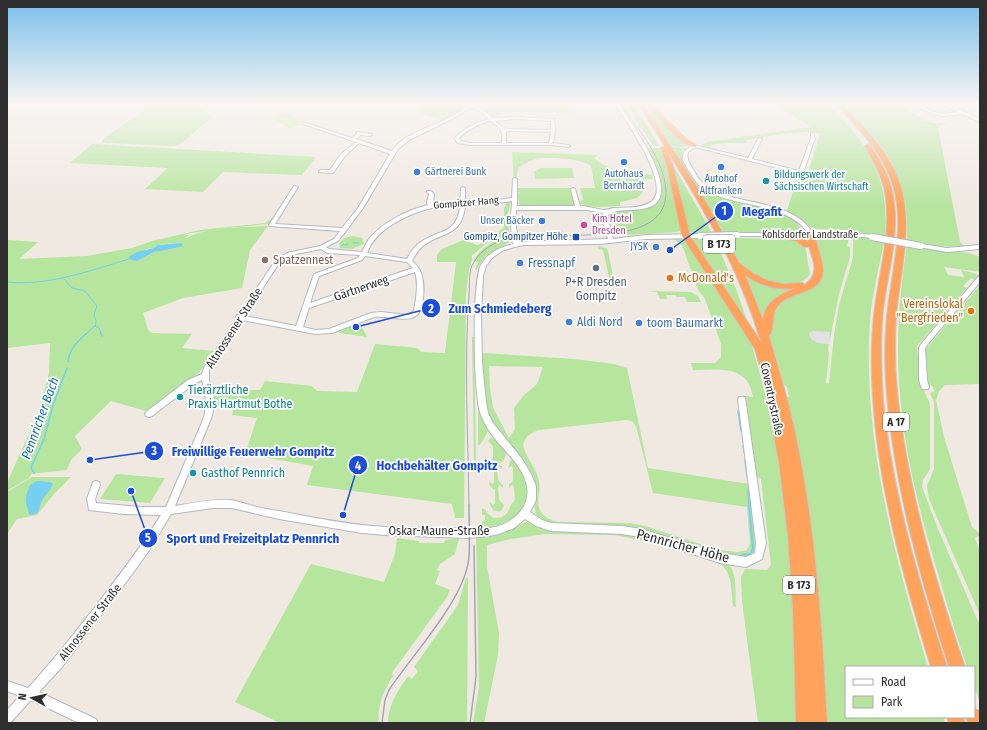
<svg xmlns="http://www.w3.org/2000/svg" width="987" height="730" font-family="'Fira Sans Condensed',sans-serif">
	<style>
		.industrial { fill: #e3e1e8 }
		.green { fill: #b6e59e; fill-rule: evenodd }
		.pitch { fill: #c9ec9a }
		.water { fill: #75cff0 }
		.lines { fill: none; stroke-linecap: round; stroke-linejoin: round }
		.stream-far2 { stroke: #75cff0; stroke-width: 1 }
		.stream-far1 { stroke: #75cff0; stroke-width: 1.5 }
		.stream { stroke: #75cff0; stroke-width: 2 }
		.minor-casing { stroke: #b4b7c1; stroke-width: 2 }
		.highway-casing { stroke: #c9c9c9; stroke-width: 2 }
		.minor { fill: #fff; fill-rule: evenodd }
		.highway { fill: #ffa35c; fill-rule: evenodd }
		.tram-far1 { stroke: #a3a6b8; stroke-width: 1 }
		.tram { stroke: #a3a6b8; stroke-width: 1.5 }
		.minor-bridge-casing { stroke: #b4b7c1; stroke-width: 8; stroke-linecap: butt }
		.minor-bridge { stroke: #fff; stroke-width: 6 }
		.shop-dot { fill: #3f7fe0; stroke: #fff; stroke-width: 1.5 }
		.culture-dot { fill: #0f9aa8; stroke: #fff; stroke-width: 1.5 }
		.hotel-dot { fill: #d1479c; stroke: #fff; stroke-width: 1.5 }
		.transit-dot { fill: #1a4fb4; stroke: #fff; stroke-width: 1.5 }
		.education-dot { fill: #8d6e63; stroke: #fff; stroke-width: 1.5 }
		.service-dot { fill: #5c6f8a; stroke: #fff; stroke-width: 1.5 }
		.food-dot { fill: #e8710a; stroke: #fff; stroke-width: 1.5 }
		.labels { text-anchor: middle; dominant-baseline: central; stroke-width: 3.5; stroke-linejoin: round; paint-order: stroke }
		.far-shop-label { font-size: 10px; fill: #366cbe; stroke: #fff }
		.far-culture-label { font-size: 10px; fill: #0d838f; stroke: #fff; text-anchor: start }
		.far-street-label { font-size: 10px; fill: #2e2e2e; stroke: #fff }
		.far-hotel-label { font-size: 10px; fill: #b23c85; stroke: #fff; text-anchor: start }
		.far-transit-label { font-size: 10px; fill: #164399; stroke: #fff; text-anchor: end }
		.shield { fill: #fff; stroke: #6d6d6d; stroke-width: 1 }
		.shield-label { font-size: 11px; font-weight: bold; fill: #2e2e2e }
		.education-label { font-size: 12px; fill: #785e54; stroke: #fff; text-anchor: start }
		.shop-label { font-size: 12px; fill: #366cbe; stroke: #fff; text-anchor: start }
		.food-label { font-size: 12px; fill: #c56008; stroke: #fff; text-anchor: start }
		.service-label { font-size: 12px; fill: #4e5e75; stroke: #fff }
		.street-label { font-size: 12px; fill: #2e2e2e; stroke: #fff }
		.culture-label { font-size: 12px; fill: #0d838f; stroke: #fff; text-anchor: start }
		.water-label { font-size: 13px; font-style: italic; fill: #0d6fa3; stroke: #fff }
		.near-street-label { font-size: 14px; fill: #2e2e2e; stroke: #fff }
		.leader { fill: none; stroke: #1d4ed8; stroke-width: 1.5 }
		.callout-dot { fill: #1d4ed8; stroke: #fff; stroke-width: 1.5 }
		.mark-label { font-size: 12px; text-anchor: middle; font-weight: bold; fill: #fff }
		.callout-label { font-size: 13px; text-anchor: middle; font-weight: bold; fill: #1d4ed8; stroke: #fff; stroke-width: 3.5; stroke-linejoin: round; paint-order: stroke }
	</style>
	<rect width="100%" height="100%" fill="#efe9e1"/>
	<polygon class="industrial" points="813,331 830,332 829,344 818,343 811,339 809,333"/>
	<g class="green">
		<polygon points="154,104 193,104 210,115 211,118 182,143 174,146 106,143 102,142 104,138"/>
		<polygon points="430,104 450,104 467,108 444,121 413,134 442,120 417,112"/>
		<polygon points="498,104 568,104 569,114 507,111 493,117 487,111"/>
		<polygon points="626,104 633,104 659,146 654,146 637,123 638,122"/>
		<polygon points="642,104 646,104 687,144 686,147 670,146"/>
		<path d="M775,104H827C869,143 890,178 885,236H880L849,230L814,229L787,211L798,175L809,178L810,174L808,173L820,134C805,128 765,137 747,140L746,143H725L709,145L711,148L709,150L701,146L707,142L811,127Z"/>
		<path d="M841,104H896L932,123L948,124L939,126L938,128L960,242L965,247L936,246L907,240C910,178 886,144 841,104Z"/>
		<polygon points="92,144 316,157 302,175 223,172 203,192 145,189 168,168 70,163"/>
		<path d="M671,147L686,148L682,154C682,160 685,165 689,170C694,178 699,186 708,190C728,202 791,205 800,228L792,232L724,233Z"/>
		<path d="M646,148H660L666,160L681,230L677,232L625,235L622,230L612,229V217L614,212C626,209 640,211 652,206C674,197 655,162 646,148Z"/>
		<path d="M511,152L598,155L594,158L604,165L611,168L652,175L653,179H644C646,198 636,199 620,202V206C607,206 593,209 581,204L580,201L583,200L580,188H595L591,166C581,158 544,156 532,160C527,162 522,165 518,168L516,179H514L512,153Z"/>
		<polygon points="670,160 712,233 696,233 687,231"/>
		<polygon points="541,168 572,168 574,178 535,179 534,172"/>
		<polygon points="518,188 572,188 576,206 522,206 519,204 518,194 520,192 518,192"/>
		<path d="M287,198L271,223L269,224L225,228L185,234V235H189L185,238H187C203,227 248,227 268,226L250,250L242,288L183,298L143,313L148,330L152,333L192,334L182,348L214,351L199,373L146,411L111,401L75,436L82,449L71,460L67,470L31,474L29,478L7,491V483L39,411L49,373L50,343L7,348V240L38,242L19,259L87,256L132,248L152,241L200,230L265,223L271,219ZM181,243L176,248L161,251H156L137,261L146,249L154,248L162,244Z"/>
		<polygon points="507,201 511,202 508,212 509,233 486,244 472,255 472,260 469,269 466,294 464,518 455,518 452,504 307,485 313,466 245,454 257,418 232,415 234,406 215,407 215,390 260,390 265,381 312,386 317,391 357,392 375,344 417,348 422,352 445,353 456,262 437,262 437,255 442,249 463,240 478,245 492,237 504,227 504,209"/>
		<polygon points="352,236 362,238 364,244 352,249 340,248 339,244 344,238"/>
		<path d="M511,236L510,242L486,256L476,270H475L478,262L473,261C482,246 493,241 511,236Z"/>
		<path d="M842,236L849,239L847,246L850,247V257L839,294L828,349L829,353L826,383L829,384L834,335L839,305L853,258V238L857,236L868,237L884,243C879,268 872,294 870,320C862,438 894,555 928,667H846V717H943L945,723H824L787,397H789L787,387L784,385L768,330L778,303L817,284L815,238ZM813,331L830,332L829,344L818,343L811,339L809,333Z"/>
		<path d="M672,238L681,239L688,244L750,339L775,427L794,580L798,723H758L742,601L741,577L745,569L767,570L771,565L761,479L756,476L746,396L753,397C748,364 718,370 693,370L691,363H715L721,357V344L705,299L698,290L682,245Z"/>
		<polygon points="701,238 715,239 736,289 751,332 692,241 695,239"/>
		<path d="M739,238L794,239L805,245L810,274C796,295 757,282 743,267C736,259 733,248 728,239Z"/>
		<path d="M907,245L969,253L980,257V272L944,267L948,275L964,277L961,270L974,273L979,275V277L975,280L971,278L963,286L967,288L917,346L920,381L930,404V469L923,480L922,487L938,529L980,626V702L974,686V667H967C957,638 948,609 940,580C920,515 903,449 899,381C896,335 900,290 907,245Z"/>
		<polygon points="598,246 606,248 608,251 614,281 610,281 610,278 609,277 603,250 598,249"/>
		<polygon points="813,258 817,269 812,281 789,292 763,323 742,270 765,283 804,285 811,281 815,275"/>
		<polygon points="980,285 980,384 945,385 939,391 936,400 944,437 972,527 980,534 980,535 975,538 980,552 980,615 929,499 927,486 934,469 934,402 930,393 935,391 932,386 927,384 925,350"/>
		<polygon points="645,291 691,292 698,296 701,302 687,302 685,297 677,297 675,295 666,295 667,299 660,299 657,292"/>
		<polygon points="360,323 367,337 339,333 339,331"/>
		<polygon points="472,337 474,337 476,460 474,460"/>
		<path d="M482,353L574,359L614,364L627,368L648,468L748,484L750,488C752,506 759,538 755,554C752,556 747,558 744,558C715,558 684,540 656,534C634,530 549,532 537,516C531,508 539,488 533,475C530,469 518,452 514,449C512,446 509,446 507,444C480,411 483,392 482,353ZM489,366L543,367L537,384L524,395L514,408L515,429L509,438L493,408L490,388ZM626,420L632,421L636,426L653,493L747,507L750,544L747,550L738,552L719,550L645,526L630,523L558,522C551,520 543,517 540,510C536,501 541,492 539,482C537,468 526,459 523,445C525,436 531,433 539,430Z"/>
		<polygon points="478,402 481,415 488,431 482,442 478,446"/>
		<polygon points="490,438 495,438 507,453 502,463 491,460 493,458 493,446 488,441"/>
		<path d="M510,461L513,460L516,462C519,468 524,474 526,481C535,511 506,525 482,529V521H485V515H482V509H485L487,513L494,518C511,518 506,509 515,500L514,487L512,485L509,488V484L513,481V468L511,466L508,469Z"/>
		<polygon points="491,463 502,466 502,469 499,467 497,468 498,480 503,485 503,488 500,485 498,487 499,500 504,505 502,510 499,512 493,510 490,505 490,502 493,505 495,503 495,490 490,486 489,482 493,484 494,482 494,467"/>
		<polygon points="116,474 165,478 150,503 100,499"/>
		<polygon points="32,477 71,477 54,494 37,515 17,519 7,534 7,492"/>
		<path d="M526,522L557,531L614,532L636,535L726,562C738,571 735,592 736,607L733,606C731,591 733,575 721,564L654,543L615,535L545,534L511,539L487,545V567L499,633L498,655L484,723H473L479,687L476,537L502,534Z"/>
		<path d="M397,538L419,541V543H444L445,540L459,538L455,554L440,564L437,570L440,571L435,584L450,590L447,597L392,673L393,676C384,690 377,705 379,723H280L235,702L311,564L384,582L395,554Z"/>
		<path d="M466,578H468L467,723H388C388,704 398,691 408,676L412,679L418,671L414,667L458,605Z"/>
	</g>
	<polygon class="pitch" points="290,113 303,124 289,128 271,118"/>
	<g class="water">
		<polygon points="181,243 183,245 180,247 161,251 156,251 137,261 129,259 130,256 137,252 154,248 158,245"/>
		<path d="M37,481L50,482L53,484C50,492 44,495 41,503C39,507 40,512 35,514C33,515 30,515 29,514C25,498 24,501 30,485Z"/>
	</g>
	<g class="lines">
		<g class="stream-far2">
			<polyline points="702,194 710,194"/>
			<polyline points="353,243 359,243"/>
			<polyline points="342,245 348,244"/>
			<polyline points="64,279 72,288 85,291 97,306 94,314 96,321 95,326 86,334"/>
			<path d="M7,282C49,286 89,271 129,259"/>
			<polyline points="95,326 99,328 101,334"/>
		</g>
		<g class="stream-far1">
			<polyline points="101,333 102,336"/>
			<path d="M68,362C69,349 78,341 87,333"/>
			<polyline points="738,411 741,431"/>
			<polyline points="743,446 744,452"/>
			<polyline points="745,460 747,476"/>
			<polyline points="34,473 31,468 44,439 53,405 67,368"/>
			<polyline points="748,489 749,506"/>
		</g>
		<polyline class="stream" points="742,555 750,554 753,549 749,505"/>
		<g class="minor-casing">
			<g id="minor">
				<polygon points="283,104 288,104 288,105 286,106"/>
				<path d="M471,104H476L474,106L483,110L493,118L515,117L554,119L555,131L553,143L568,145L570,146L568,147L551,145H471L457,143L455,138C465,127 475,123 489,119L481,112L471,107L452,119L411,139L398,149L363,208L346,231L338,241L326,247L329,249L362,252C364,248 366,243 369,239C383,222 407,210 428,205L427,203L429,194L427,192V191H431L434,194L433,204L460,203L461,188L463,187L465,188V203L481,202L512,198L513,179L515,178L517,179V206H575L571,189L573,188L575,189L580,206C588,206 596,209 604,210C607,210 610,209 613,208C625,207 638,209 649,203C676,190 625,120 615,104H619C630,122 682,191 652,206C638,213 621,207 608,214V219L613,239L646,235L700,234L703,236L700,238L646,239L600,244L524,245L514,247L502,251L492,258L486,266L483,276L481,315L482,362L486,402L488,413L493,423L522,459L531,474L536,486V500L530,512L542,520L551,523L622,526L641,529L720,553L746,557L755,553L756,543L738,399L739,397H745L766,543L762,559L746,567L720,563L641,537L622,534L551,531L536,526L525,519L514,528L499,534L489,536L468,538L385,535L362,533L279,519L232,508H213L171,514L150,549L133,573L62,667L39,692L96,719L98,723H79L31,700L11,722L7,723V710L20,696L7,691V681L28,688C52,662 73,635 95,607C118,577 141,547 161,515L124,514L89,510L87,499L93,482L96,481L99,482L100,485L95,499L96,503L140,507H166L203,420C208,403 206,396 202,380L194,384L152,416L149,417L146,416L145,414L146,412L188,380L202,374L204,368L237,318L236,317L237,315H239L275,261L287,253L320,246L334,239L340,231L270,226L269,225L294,186L298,187L275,224L342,228L358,208L390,154L359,143L345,156L333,173L319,172V171L321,170H330L341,154L356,142L303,124V122L352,138L357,134L356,133L358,132L371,134L372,135L370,136L361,135L356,139L392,151C402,135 432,126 449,118C456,114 463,109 471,104ZM515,119L551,121V130L505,129L495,121ZM489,121H491C501,129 503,130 502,143H471L461,141L459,138C468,129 477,125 489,121ZM506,131L551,132L549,143H506ZM512,201C511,215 510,229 513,244C501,247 487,253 481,265C472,282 473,396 481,415C485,425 490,433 497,441C507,453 525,470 527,487C529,497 525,507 518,514C512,520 504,525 495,527C478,531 460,528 443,528C424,527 405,528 386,527C351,525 314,518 279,511C270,510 261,508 253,506C245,504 238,501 230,500C212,499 193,503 175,506L212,416L214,398L209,380V370L242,320L315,334L332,333L374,317C387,315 402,322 414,317C425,313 425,283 421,273C419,268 416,264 412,261C415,255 418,250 423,246C442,231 462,237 465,206L481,205ZM444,206H460C457,236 437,229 418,244C413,248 410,253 407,259L367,253C369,249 370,245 373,242C386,223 421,208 444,206ZM516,210H587L603,213L602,219L608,239L518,242L516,227ZM321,249L327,253L360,255L358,258L314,274L296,326L245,316L279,263L291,255ZM365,256L407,262L413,268L310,303L319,276L362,260ZM415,272C419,285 416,298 414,311L408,315L381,312L371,313L329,329L315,330L303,327L309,308Z"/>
				<path d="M912,104C921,104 927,110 934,112C942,115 950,113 958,112L941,104H947L952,107L965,104H976L956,108L980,119V122L962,114L943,116L932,114Z"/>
				<path d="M811,133H813L815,138L803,173L801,174L695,147L688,152C686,159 690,164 693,169C696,174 698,179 702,182C732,209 789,195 813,233L848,232L872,235L875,237L874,238L848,236H735L734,235L737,233H808C801,223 791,217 781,213C756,202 718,203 698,184C694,180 692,175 689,171C687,168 685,164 683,161C681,153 688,147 694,145L748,158L758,139L760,138L762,139L752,159L799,171L811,138Z"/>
				<polygon points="921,244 947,248 980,245 980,249 947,252 919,247 918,246"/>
				<polygon points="980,276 980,282 927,345 925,348 927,380 929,387 928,389 922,389 919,380 919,348 921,344 978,277"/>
			</g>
		</g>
		<g class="highway-casing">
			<g id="highway">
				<path d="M638,104H643L699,190L739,263L754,274L769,281L783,284L803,283L804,285C820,275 814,262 809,247H804L796,241L779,237L778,235L782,233L802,237L808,242V232H814L815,234C816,246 823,258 823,271C822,296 788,290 777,307C771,316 775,329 769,336C779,371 790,406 797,442C816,535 822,629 827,723H796L793,611L788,536L779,462L763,377L755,349L682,236L667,166L661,148L665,146ZM668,152C706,211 741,274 761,342L690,236L673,166ZM745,275C760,286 779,291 796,288C781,294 765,301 763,320Z"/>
				<path d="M646,104H652L686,139L696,145V147C684,149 654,114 646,104Z"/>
				<path d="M836,104H842C864,127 888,151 899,181C914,226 900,271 896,316C894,349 895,383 900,416C911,501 937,586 965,667H949C922,583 897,495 888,406C885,376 884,346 887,316C892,266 910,215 886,168C874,143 854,125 836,104Z"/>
				<path d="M868,144L871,146C879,159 887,172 891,187C902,227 888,269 883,310C880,339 881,370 883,400C892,492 918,580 947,667H931C904,579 879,490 873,398C871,368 871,337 875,307C880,268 893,227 884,187C880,172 872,159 865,146Z"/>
				<polygon points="974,709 980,711 980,723 968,723 966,717 974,717"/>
				<polygon points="947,717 963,717 965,723 949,723"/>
			</g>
		</g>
		<use href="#minor" class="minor"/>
		<use href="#highway" class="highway"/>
		<path class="tram-far1" d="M469,506C468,435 464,364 469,294C470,284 468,270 474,262C481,250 494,242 508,239C554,226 694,260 661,168C652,145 635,125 621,104"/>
		<g class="tram">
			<path d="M382,723L385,700L389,690C412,655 466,598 469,557C470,540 469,522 469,505"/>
			<polyline points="470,723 476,677 474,546"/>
		</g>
		<g class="minor-bridge-casing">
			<g id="minor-bridge">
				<polyline points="700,236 737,235"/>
				<polyline points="872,237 921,246"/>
			</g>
		</g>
		<use href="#minor-bridge" class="minor-bridge"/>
	</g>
	<linearGradient id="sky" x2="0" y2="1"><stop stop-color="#7abfeb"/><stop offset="0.5" stop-color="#f8f5f2"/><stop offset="1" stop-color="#f8f5f2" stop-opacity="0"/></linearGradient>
	<rect width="987" height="207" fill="url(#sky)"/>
	<g class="shop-dot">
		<circle cx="624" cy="162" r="4"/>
		<circle cx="721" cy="167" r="4"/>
		<circle cx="417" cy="172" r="4"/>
		<circle cx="542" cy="221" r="4"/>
		<circle cx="656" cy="247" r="4"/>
		<circle cx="520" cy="263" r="4"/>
		<circle cx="569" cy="322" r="4"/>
		<circle cx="639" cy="323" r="4"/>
	</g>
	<g class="culture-dot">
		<circle cx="766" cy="181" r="4"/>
		<circle cx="180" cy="397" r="4"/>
		<circle cx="193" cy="473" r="4"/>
	</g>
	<circle class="hotel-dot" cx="584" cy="225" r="4"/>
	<rect class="transit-dot" x="572" y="233" width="8" height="8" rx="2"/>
	<circle class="education-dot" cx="265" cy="260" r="4"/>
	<circle class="service-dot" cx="596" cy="268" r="4"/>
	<g class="food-dot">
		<circle cx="670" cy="278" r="4"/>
		<circle cx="971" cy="311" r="4"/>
	</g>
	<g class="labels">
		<g class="far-shop-label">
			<text x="425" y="172" text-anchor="start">Gärtnerei Bunk</text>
			<text x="624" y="174">Autohaus<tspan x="624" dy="12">Bernhardt</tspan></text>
			<text x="721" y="179">Autohof<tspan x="721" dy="12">Altfranken</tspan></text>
			<text x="534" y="221" text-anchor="end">Unser Bäcker</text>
			<text x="648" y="247" text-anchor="end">JYSK</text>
		</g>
		<g class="far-culture-label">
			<text x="774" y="175">Bildungswerk der<tspan x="774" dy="12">Sächsischen Wirtschaft</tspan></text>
		</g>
		<g class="far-street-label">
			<text transform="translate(466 203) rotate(-5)">Gompitzer Hang</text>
			<text x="810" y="235">Kohlsdorfer Landstraße</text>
		</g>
		<g class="far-hotel-label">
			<text x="592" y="219">Kim Hotel<tspan x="592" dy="12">Dresden</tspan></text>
		</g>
		<g class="far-transit-label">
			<text x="568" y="237">Gompitz, Gompitzer Höhe</text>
		</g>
		<g class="shield">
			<rect x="703" y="235" width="32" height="18" rx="3"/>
			<rect x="883" y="413" width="26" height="18" rx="3"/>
			<rect x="783" y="576" width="32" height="18" rx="3"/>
		</g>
		<g class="shield-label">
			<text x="719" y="244">B 173</text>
			<text x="896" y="422">A 17</text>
			<text x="799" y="585">B 173</text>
		</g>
		<g class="education-label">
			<text x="273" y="260">Spatzennest</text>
		</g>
		<g class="shop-label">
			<text x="528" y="263">Fressnapf</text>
			<text x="577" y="322">Aldi Nord</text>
			<text x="647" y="323">toom Baumarkt</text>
		</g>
		<g class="food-label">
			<text x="678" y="278">McDonald's</text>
			<text x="963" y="304" text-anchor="end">Vereinslokal<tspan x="963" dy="14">"Bergfrieden"</tspan></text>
		</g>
		<g class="service-label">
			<text x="596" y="282">P+R Dresden<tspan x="596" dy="14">Gompitz</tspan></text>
		</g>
		<g class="street-label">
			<text transform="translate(361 288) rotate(-19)">Gärtnerweg</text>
			<text transform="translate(234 328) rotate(-57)">Altnossener Straße</text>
			<text transform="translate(772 399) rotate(78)">Coventrystraße</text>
			<text x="439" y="531">Oskar-Maune-Straße</text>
			<text transform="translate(90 622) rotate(-52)">Altnossener Straße</text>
		</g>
		<g class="culture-label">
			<text x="188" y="390">Tierärztliche<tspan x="188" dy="14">Praxis Hartmut Bothe</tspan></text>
			<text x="201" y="473">Gasthof Pennrich</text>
		</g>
		<g class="water-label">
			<text transform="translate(40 418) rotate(-70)">Pennricher Bach</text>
		</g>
		<g class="near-street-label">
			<text transform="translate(683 546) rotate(15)">Pennricher Höhe</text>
		</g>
	</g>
	<path class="leader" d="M670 250L724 211M356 327L431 308M90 460L154 451M343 515L358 465M131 491L148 538"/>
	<g class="callout-dot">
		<circle cx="670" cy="250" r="4"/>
		<circle cx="356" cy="327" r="4"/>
		<circle cx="90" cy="460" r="4"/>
		<circle cx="343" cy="515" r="4"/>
		<circle cx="131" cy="491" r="4"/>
		<circle cx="724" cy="211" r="10"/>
		<circle cx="431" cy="308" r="10"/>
		<circle cx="154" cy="451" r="10"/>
		<circle cx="358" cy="465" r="10"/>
		<circle cx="148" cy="538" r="10"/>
	</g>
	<g class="mark-label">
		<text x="724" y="215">1</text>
		<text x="431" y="313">2</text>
		<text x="154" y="455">3</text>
		<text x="358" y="470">4</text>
		<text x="148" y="542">5</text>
	</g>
	<g class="callout-label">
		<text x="762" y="216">Megafit</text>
		<text x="500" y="313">Zum Schmiedeberg</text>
		<text x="253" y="456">Freiwillige Feuerwehr Gompitz</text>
		<text x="437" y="470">Hochbehälter Gompitz</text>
		<text x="253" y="543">Sport und Freizeitplatz Pennrich</text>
	</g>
	<rect width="987" height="730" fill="none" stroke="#2e2e2e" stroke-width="16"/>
	<rect x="845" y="666" width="130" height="52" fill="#ffffff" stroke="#ababab"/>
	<rect x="853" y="679" width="20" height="6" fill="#ffffff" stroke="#ababab"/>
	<text x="881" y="686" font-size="12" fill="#2e2e2e">Road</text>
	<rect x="853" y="696" width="20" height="12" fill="#b6e59e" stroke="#ababab"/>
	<text x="881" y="706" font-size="12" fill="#2e2e2e">Park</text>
	<g transform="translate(32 698) rotate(278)" stroke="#ffffff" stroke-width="3" paint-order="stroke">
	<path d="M0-3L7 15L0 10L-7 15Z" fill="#2e2e2e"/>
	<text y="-6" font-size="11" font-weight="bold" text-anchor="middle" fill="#2e2e2e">N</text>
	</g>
</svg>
